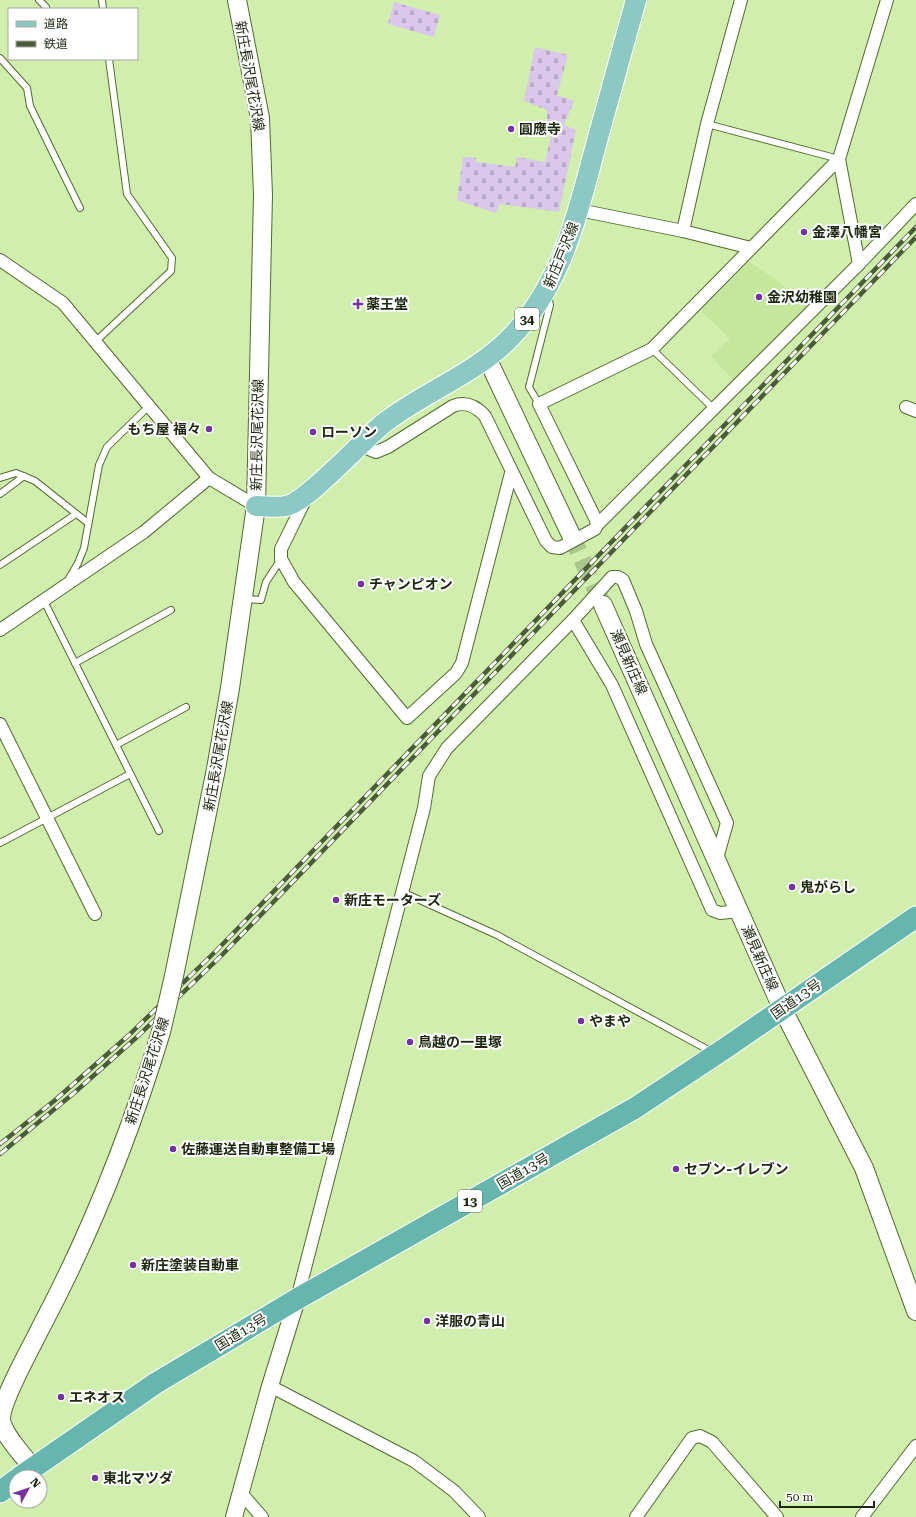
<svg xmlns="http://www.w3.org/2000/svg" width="916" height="1517" font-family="'Roboto Serif','Noto Sans JP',serif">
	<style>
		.built { fill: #c4e79d }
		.cemetery { fill: url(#cemetery-stones) }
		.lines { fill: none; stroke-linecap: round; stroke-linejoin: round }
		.secondary-tunnel { stroke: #acc78d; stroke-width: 18; stroke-dasharray: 18 9; stroke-linecap: butt }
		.service-casing { stroke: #516b2e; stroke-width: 8 }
		.minor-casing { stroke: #516b2e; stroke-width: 14 }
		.tertiary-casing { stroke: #516b2e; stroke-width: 18 }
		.secondary-casing { stroke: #516b2e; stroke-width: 20 }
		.primary-casing { stroke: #fff; stroke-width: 22 }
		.trunk-casing { stroke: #fff; stroke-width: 23 }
		.service { stroke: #fff; stroke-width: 6 }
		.minor { stroke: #fff; stroke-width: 12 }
		.tertiary { stroke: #fff; stroke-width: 16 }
		.secondary { stroke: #fff; stroke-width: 18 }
		.primary { stroke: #8cc8c4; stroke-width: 20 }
		.trunk { stroke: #66b6b0; stroke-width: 21 }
		.rail-casing { stroke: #4b5c38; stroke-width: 4.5 }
		.rail { stroke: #fff; stroke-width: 3; stroke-dasharray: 9; stroke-linecap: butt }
		.secondary-bridge-casing { stroke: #516b2e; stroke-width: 20; stroke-linecap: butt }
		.secondary-bridge { stroke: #fff; stroke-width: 18 }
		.poi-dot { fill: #7731a4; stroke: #fff; stroke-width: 1.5 }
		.labels { text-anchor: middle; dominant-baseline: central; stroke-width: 4; stroke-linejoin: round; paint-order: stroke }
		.shield { fill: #fff; stroke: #606856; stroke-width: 1 }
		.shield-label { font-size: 13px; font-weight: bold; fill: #1c280e }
		.street-label { font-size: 14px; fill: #1c280e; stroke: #fff }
		.poi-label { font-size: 14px; font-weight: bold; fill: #1c280e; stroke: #fff; text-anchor: start }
	</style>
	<defs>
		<pattern id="cemetery-stones" width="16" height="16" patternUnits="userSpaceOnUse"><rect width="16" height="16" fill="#dac7eb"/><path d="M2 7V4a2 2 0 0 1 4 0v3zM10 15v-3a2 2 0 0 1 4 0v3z" fill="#baabc8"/></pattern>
	</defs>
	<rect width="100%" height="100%" fill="#d0efad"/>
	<polygon class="built" points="746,260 778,281 809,307 735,382 711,356 730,339 699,309"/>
	<g class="cemetery">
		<polygon points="394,2 440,15 434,37 388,24"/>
		<polygon points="535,47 568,55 557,95 574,101 564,125 576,130 559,212 500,204 496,213 457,200 463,157 476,158 476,162 515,167 517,157 545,162 553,126 547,124 547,110 524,101"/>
	</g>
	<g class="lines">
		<polyline class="secondary-tunnel" points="571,535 603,605"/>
		<g class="service-casing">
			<g id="service">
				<polyline points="39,0 46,7"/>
				<polyline points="102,0 103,9"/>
				<polyline points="0,58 27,88 30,106 80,208"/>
				<polyline points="707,124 839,159"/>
				<polyline points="96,341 171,271 172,258 127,194 109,59"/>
				<polyline points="652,349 714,409"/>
				<polyline points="539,404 529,387 550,305 548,295"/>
				<polyline points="0,478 16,473 35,481 88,523"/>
				<polyline points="0,494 24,476"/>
				<polyline points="0,565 76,514"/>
				<polyline points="68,580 78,563 84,548 99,465 107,447 149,406"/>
				<polyline points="244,599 261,600 266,582 281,559"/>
				<polyline points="44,601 159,831"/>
				<polyline points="75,663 171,610"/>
				<polyline points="116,745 186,707"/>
				<polyline points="0,843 130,774"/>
				<polyline points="402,892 497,935 712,1052"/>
			</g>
		</g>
		<g class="minor-casing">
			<g id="minor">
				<polyline points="579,210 683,231 751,248"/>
				<polyline points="683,231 707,124 741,0"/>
				<polyline points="0,260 63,303 209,478 256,506"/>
				<polyline points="859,264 839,159 887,0"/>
				<polyline points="906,407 916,411"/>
				<path d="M359,445L376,452L388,447L453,406C466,401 476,406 485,416L546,541L552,547L560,548L595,529L597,525L859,264L916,204"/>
				<polyline points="307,496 281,549 281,559 294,582 407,718 456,673 462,663 511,473"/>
				<polyline points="597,525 596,520 539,404 652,349 839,159"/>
				<polyline points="573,620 612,685 712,910 720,913 740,911"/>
				<polyline points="0,630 144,532 209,478"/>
				<polyline points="0,724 95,914"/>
				<polyline points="297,1299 424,808 429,776 447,748 573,620 612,577 618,577 623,580 636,611 646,644 727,823 717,858"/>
				<polyline points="270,1386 414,1461 454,1491 479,1517"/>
				<polyline points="241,1493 262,1517"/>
				<polyline points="636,1517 692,1438 700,1436 712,1442 777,1517"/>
				<polyline points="862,1517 916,1446"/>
			</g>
		</g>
		<g class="tertiary-casing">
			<polyline id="tertiary" points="234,1517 270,1386 297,1299"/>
		</g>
		<g class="secondary-casing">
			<g id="secondary">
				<polyline points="487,358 571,535"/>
				<polyline points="603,605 782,1008 864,1168 916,1311"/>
				<polyline points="174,976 216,769 230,688 256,506 263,195 260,118 237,0"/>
				<path d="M33,1468C23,1455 4,1436 1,1420C0,1402 31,1348 40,1329C90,1235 130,1134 161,1032"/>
			</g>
		</g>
		<g class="primary-casing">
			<path id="primary" d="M256,506C265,506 277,508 286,506C306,503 364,439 384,423C424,392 475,374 510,338C563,284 578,211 597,141C610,94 623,47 636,0"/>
		</g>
		<g class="trunk-casing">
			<g id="trunk">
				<polyline points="20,1477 156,1383 297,1299 635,1108 727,1047 916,917"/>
				<polyline points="0,1492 16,1480"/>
			</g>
		</g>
		<use href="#service" class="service"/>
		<use href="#minor" class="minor"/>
		<use href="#tertiary" class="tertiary"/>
		<use href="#secondary" class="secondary"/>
		<use href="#primary" class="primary"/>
		<use href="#trunk" class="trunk"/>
		<g class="rail-casing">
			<g id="rail">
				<polyline points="0,1144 54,1101 129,1035 216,951 916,227"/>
				<polyline points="0,1154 74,1093 137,1037 222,955 916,237"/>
			</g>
		</g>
		<use href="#rail" class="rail"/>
		<g class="secondary-bridge-casing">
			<polyline id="secondary-bridge" points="161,1032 174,976"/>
		</g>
		<use href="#secondary-bridge" class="secondary-bridge"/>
	</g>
	<g class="poi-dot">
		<circle cx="511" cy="129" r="4"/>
		<circle cx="804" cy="232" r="4"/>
		<circle cx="759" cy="297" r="4"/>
		<path d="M356 298h4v4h4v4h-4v4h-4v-4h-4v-4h4z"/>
		<circle cx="209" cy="429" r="4"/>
		<circle cx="313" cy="432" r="4"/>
		<circle cx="361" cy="584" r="4"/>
		<circle cx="792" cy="887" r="4"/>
		<circle cx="336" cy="900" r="4"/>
		<circle cx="581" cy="1021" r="4"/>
		<circle cx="410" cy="1042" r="4"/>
		<circle cx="173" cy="1149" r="4"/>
		<circle cx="676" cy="1169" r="4"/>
		<circle cx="133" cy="1265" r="4"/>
		<circle cx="427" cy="1321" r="4"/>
		<circle cx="61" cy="1397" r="4"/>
		<circle cx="95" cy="1478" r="4"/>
	</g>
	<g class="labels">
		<g class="shield">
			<rect x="515" y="308" width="24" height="22" rx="3"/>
			<rect x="458" y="1190" width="24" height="22" rx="3"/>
		</g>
		<g class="shield-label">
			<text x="527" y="319">34</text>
			<text x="470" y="1201">13</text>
		</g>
		<g class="street-label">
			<text transform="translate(250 76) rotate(80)">新庄長沢尾花沢線</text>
			<text transform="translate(561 255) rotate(-68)">新庄戸沢線</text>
			<text transform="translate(257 435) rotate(-89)">新庄長沢尾花沢線</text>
			<text transform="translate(629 662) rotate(66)">瀬見新庄線</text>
			<text transform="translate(218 756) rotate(-80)">新庄長沢尾花沢線</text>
			<text transform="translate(760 958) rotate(66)">瀬見新庄線</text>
			<text transform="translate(796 999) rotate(-35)">国道13号</text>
			<text transform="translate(147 1071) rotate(-72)">新庄長沢尾花沢線</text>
			<text transform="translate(523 1171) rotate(-30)">国道13号</text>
			<text transform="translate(241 1332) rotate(-31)">国道13号</text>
		</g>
		<g class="poi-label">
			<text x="519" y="129">圓應寺</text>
			<text x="812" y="232">金澤八幡宮</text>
			<text x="767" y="297">金沢幼稚園</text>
			<text x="366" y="304">薬王堂</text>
			<text x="201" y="429" text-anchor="end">もち屋 福々</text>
			<text x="321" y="432">ローソン</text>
			<text x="369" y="584">チャンピオン</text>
			<text x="800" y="887">鬼がらし</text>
			<text x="344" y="900">新庄モーターズ</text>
			<text x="589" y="1021">やまや</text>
			<text x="418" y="1042">鳥越の一里塚</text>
			<text x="181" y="1149">佐藤運送自動車整備工場</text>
			<text x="684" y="1169">セブン-イレブン</text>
			<text x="141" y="1265">新庄塗装自動車</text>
			<text x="435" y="1321">洋服の青山</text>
			<text x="69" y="1397">エネオス</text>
			<text x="103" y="1478">東北マツダ</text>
		</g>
	</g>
	<rect x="8" y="8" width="130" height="52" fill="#ffffff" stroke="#a4a99f"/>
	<rect x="16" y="21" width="20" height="6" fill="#8cc8c4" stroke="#a4a99f"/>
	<text x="44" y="28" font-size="12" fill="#1c280e">道路</text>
	<rect x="16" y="41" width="20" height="6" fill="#4b5c38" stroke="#a4a99f"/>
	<text x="44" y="48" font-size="12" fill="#1c280e">鉄道</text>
	<g transform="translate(28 1489) rotate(50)"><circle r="19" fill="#ffffff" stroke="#a4a99f"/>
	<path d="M0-3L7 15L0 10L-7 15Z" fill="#7731a4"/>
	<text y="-6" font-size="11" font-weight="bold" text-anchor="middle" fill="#1c280e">N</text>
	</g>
	<path d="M780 1501v6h94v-6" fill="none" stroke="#1c280e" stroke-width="2"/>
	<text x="786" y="1501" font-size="12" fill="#1c280e" stroke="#ffffff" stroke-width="3" paint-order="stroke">50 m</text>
</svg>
